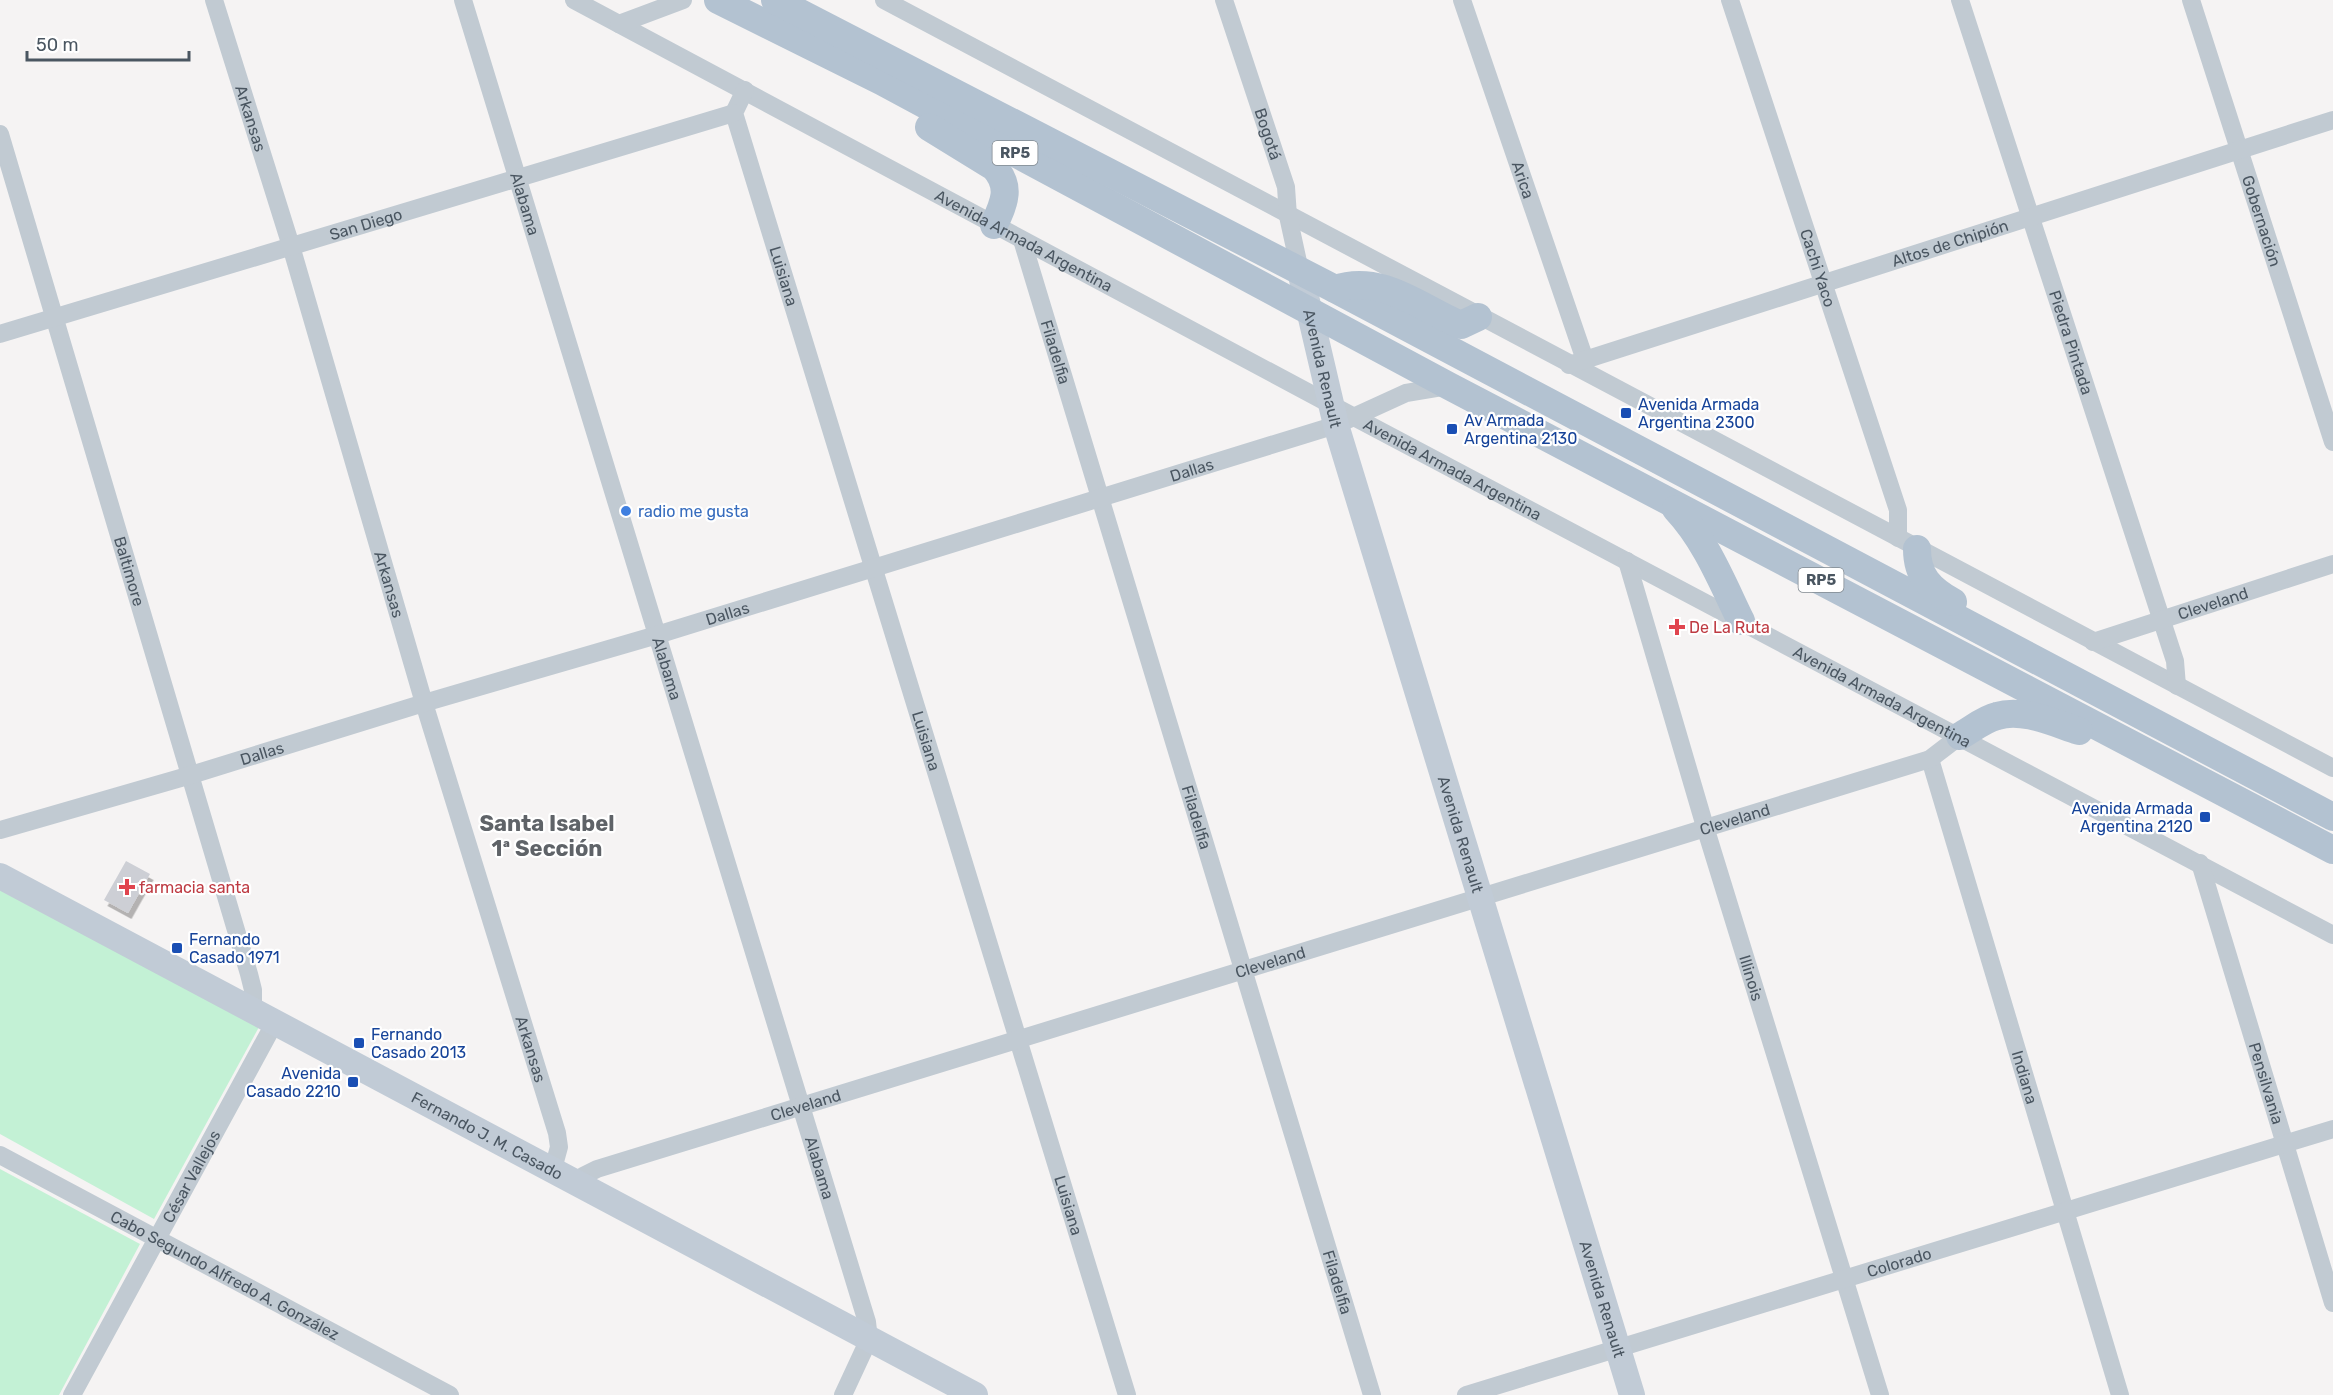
<svg xmlns="http://www.w3.org/2000/svg" width="2333" height="1395" font-family="Rubik,sans-serif">
	<style>
		.green { fill: #c3f1d5 }
		.building { fill: #cdcfd5; filter: url(#shadow) }
		.lines { fill: none; stroke-linecap: round; stroke-linejoin: round }
		.street { stroke: #c1cad2; stroke-width: 18 }
		.secondary { stroke: #c1cbd6; stroke-width: 26 }
		.primary { stroke: #b3c2d1; stroke-width: 28 }
		.transit-dot { fill: #1a4fb4; stroke: #fff; stroke-width: 2 }
		.shop-dot { fill: #3f7fe0; stroke: #fff; stroke-width: 2 }
		.health-dot { fill: #e0444e; stroke: #fff; stroke-width: 2 }
		.labels { text-anchor: middle; dominant-baseline: central; stroke-width: 4.5; stroke-linejoin: round; paint-order: stroke }
		.shield { fill: #fff; stroke: #808990; stroke-width: 1.5 }
		.shield-label { font-size: 15px; font-weight: bold; fill: #4a5661 }
		.street-label { font-size: 16px; fill: #4a5661; stroke: #fff }
		.transit-label { font-size: 16px; fill: #164399; stroke: #fff; text-anchor: start }
		.shop-label { font-size: 16px; fill: #366cbe; stroke: #fff; text-anchor: start }
		.health-label { font-size: 16px; fill: #be3a42; stroke: #fff; text-anchor: start }
		.district-label { font-size: 22px; font-weight: bold; fill: #5f6368; stroke: #fff }
	</style>
	<defs>
		<filter id="shadow"><feDropShadow dx="3.5" dy="6" stdDeviation="0" flood-color="#0004"/></filter>
	</defs>
	<rect width="100%" height="100%" fill="#f5f3f3"/>
	<g class="green">
		<polygon points="0,884 259,1027 154,1219 0,1134"/>
		<polygon points="0,1169 140,1244 59,1395 0,1395"/>
	</g>
	<polygon class="building" points="126,861 150,874 128,913 104,900"/>
	<g class="lines">
		<g class="street">
			<path id="s1" d="M214,0L291,246L424,703L557,1133L559,1147L553,1169"/>
			<path id="s2" d="M463,0L867,1322L869,1339L843,1395"/>
			<path id="s3" d="M574,0L1356,418L2333,935"/>
			<polyline points="884,0 2333,768"/>
			<path id="s4" d="M1224,0L1286,187L1288,216L1300,271"/>
			<path id="s5" d="M1462,0L1585,360"/>
			<path id="s6" d="M1730,0L1898,510V538"/>
			<path id="s7" d="M1960,0L2175,661L2177,686"/>
			<path id="s8" d="M2191,0L2333,442"/>
			<polyline points="619,24 683,0"/>
			<path id="s9" d="M745,90L734,113L1127,1395"/>
			<path id="s10" d="M0,134L249,974L253,990V1010"/>
			<path id="s11" d="M1022,240L1372,1395"/>
			<path id="s12" d="M0,334L734,113"/>
			<path id="s13" d="M1569,365L2333,120"/>
			<path id="s14" d="M1627,561L1706,830L1880,1395"/>
			<path id="s15" d="M2093,642L2333,564"/>
			<path id="s16" d="M1930,759L2120,1395"/>
			<path id="s17" d="M0,830L191,775L424,703L657,635L1336,425L1406,393L1448,386"/>
			<path id="s18" d="M2200,863L2333,1303"/>
			<path id="s19" d="M0,1155L450,1395"/>
			<path id="s20" d="M579,1183L583,1176L597,1169L1930,759L1960,736"/>
			<path id="s21" d="M72,1395L275,1022"/>
			<path id="s22" d="M1466,1395L2333,1129"/>
		</g>
		<g class="secondary">
			<path id="s23" d="M1300,271L1336,425L1632,1395"/>
			<path id="s24" d="M0,876L975,1395"/>
		</g>
		<g class="primary">
			<polyline points="718,0 881,81 1449,386 2333,850"/>
			<polyline points="775,0 1335,289 2333,817"/>
			<path d="M929,127L994,167C1012,187 1004,203 994,225"/>
			<path d="M1335,289C1382,273 1420,308 1461,325L1478,317"/>
			<path d="M1676,509C1706,541 1722,582 1741,621"/>
			<path d="M1917,549C1917,576 1930,589 1953,602"/>
			<path d="M1960,736C1971,730 1984,719 1997,716C2023,708 2054,723 2079,731"/>
		</g>
	</g>
	<g class="transit-dot">
		<rect x="1620" y="407" width="12" height="12" rx="3"/>
		<rect x="1446" y="423" width="12" height="12" rx="3"/>
		<rect x="2199" y="811" width="12" height="12" rx="3"/>
		<rect x="171" y="942" width="12" height="12" rx="3"/>
		<rect x="353" y="1037" width="12" height="12" rx="3"/>
		<rect x="347" y="1076" width="12" height="12" rx="3"/>
	</g>
	<circle class="shop-dot" cx="626" cy="511" r="6"/>
	<g class="health-dot">
		<path d="M1674 618h6v6h6v6h-6v6h-6v-6h-6v-6h6z"/>
		<path d="M124 878h6v6h6v6h-6v6h-6v-6h-6v-6h6z"/>
	</g>
	<g class="labels">
		<g class="shield">
			<rect x="992.5" y="141" width="45" height="24" rx="4.5"/>
			<rect x="1798.5" y="568" width="45" height="24" rx="4.5"/>
		</g>
		<g class="shield-label">
			<text x="1015" y="153">RP5</text>
			<text x="1821" y="580">RP5</text>
		</g>
		<g class="street-label">
			<text stroke="none"><textPath href="#s1" startOffset="124">Arkansas</textPath></text>
			<text stroke="none"><textPath href="#s4" startOffset="141">Bogotá</textPath></text>
			<text stroke="none"><textPath href="#s5" startOffset="190">Arica</textPath></text>
			<text stroke="none"><textPath href="#s2" startOffset="213">Alabama</textPath></text>
			<text stroke="none"><textPath href="#s8" startOffset="232">Gobernación</textPath></text>
			<text stroke="none"><textPath href="#s12" startOffset="382">San Diego</textPath></text>
			<text stroke="none"><textPath href="#s3" startOffset="510">Avenida Armada Argentina</textPath></text>
			<text stroke="none"><textPath href="#s13" startOffset="400">Altos de Chipión</textPath></text>
			<text stroke="none"><textPath href="#s6" startOffset="282">Cachi Yaco</textPath></text>
			<text stroke="none"><textPath href="#s9" startOffset="196">Luisiana</textPath></text>
			<text stroke="none"><textPath href="#s7" startOffset="360">Piedra Pintada</textPath></text>
			<text stroke="none"><textPath href="#s11" startOffset="117">Filadelfia</textPath></text>
			<text stroke="none"><textPath href="#s23" startOffset="100">Avenida Renault</textPath></text>
			<text stroke="none"><textPath href="#s3" startOffset="996">Avenida Armada Argentina</textPath></text>
			<text stroke="none"><textPath href="#s17" startOffset="1245">Dallas</textPath></text>
			<text stroke="none"><textPath href="#s10" startOffset="456">Baltimore</textPath></text>
			<text stroke="none"><textPath href="#s1" startOffset="610">Arkansas</textPath></text>
			<text stroke="none"><textPath href="#s15" startOffset="126">Cleveland</textPath></text>
			<text stroke="none"><textPath href="#s17" startOffset="759">Dallas</textPath></text>
			<text stroke="none"><textPath href="#s2" startOffset="699">Alabama</textPath></text>
			<text stroke="none"><textPath href="#s3" startOffset="1482">Avenida Armada Argentina</textPath></text>
			<text stroke="none"><textPath href="#s9" startOffset="682">Luisiana</textPath></text>
			<text stroke="none"><textPath href="#s17" startOffset="273">Dallas</textPath></text>
			<text stroke="none"><textPath href="#s11" startOffset="603">Filadelfia</textPath></text>
			<text stroke="none"><textPath href="#s20" startOffset="1214">Cleveland</textPath></text>
			<text stroke="none"><textPath href="#s23" startOffset="586">Avenida Renault</textPath></text>
			<text stroke="none"><textPath href="#s20" startOffset="728">Cleveland</textPath></text>
			<text stroke="none"><textPath href="#s14" startOffset="435">Illinois</textPath></text>
			<text stroke="none"><textPath href="#s1" startOffset="1096">Arkansas</textPath></text>
			<text stroke="none"><textPath href="#s16" startOffset="332">Indiana</textPath></text>
			<text stroke="none"><textPath href="#s18" startOffset="230">Pensilvania</textPath></text>
			<text stroke="none"><textPath href="#s20" startOffset="242">Cleveland</textPath></text>
			<text stroke="none"><textPath href="#s24" startOffset="552">Fernando J. M. Casado</textPath></text>
			<text stroke="none"><textPath href="#s2" startOffset="1221">Alabama</textPath></text>
			<text stroke="none"><textPath href="#s21" startOffset="249">César Vallejos</textPath></text>
			<text stroke="none"><textPath href="#s9" startOffset="1168">Luisiana</textPath></text>
			<text stroke="none"><textPath href="#s22" startOffset="453">Colorado</textPath></text>
			<text stroke="none"><textPath href="#s19" startOffset="255">Cabo Segundo Alfredo A. González</textPath></text>
			<text stroke="none"><textPath href="#s11" startOffset="1089">Filadelfia</textPath></text>
			<text stroke="none"><textPath href="#s23" startOffset="1072">Avenida Renault</textPath></text>
		</g>
		<g class="transit-label">
			<text x="1638" y="404">Avenida Armada<tspan x="1638" dy="18">Argentina 2300</tspan></text>
			<text x="1464" y="420">Av Armada<tspan x="1464" dy="18">Argentina 2130</tspan></text>
			<text x="2193" y="808" text-anchor="end">Avenida Armada<tspan x="2193" dy="18">Argentina 2120</tspan></text>
			<text x="189" y="939">Fernando<tspan x="189" dy="18">Casado 1971</tspan></text>
			<text x="371" y="1034">Fernando<tspan x="371" dy="18">Casado 2013</tspan></text>
			<text x="341" y="1073" text-anchor="end">Avenida<tspan x="341" dy="18">Casado 2210</tspan></text>
		</g>
		<g class="shop-label">
			<text x="638" y="511">radio me gusta</text>
		</g>
		<g class="health-label">
			<text x="1689" y="627">De La Ruta</text>
			<text x="139" y="887">farmacia santa</text>
		</g>
		<g class="district-label">
			<text x="547" y="823">Santa Isabel<tspan x="547" dy="25">1ª Sección</tspan></text>
		</g>
	</g>
	<path d="M27 51v9h162v-9" fill="none" stroke="#4a5661" stroke-width="3"/>
	<text x="36" y="51" font-size="18" fill="#4a5661" stroke="#ffffff" stroke-width="4.5" paint-order="stroke">50 m</text>
</svg>
